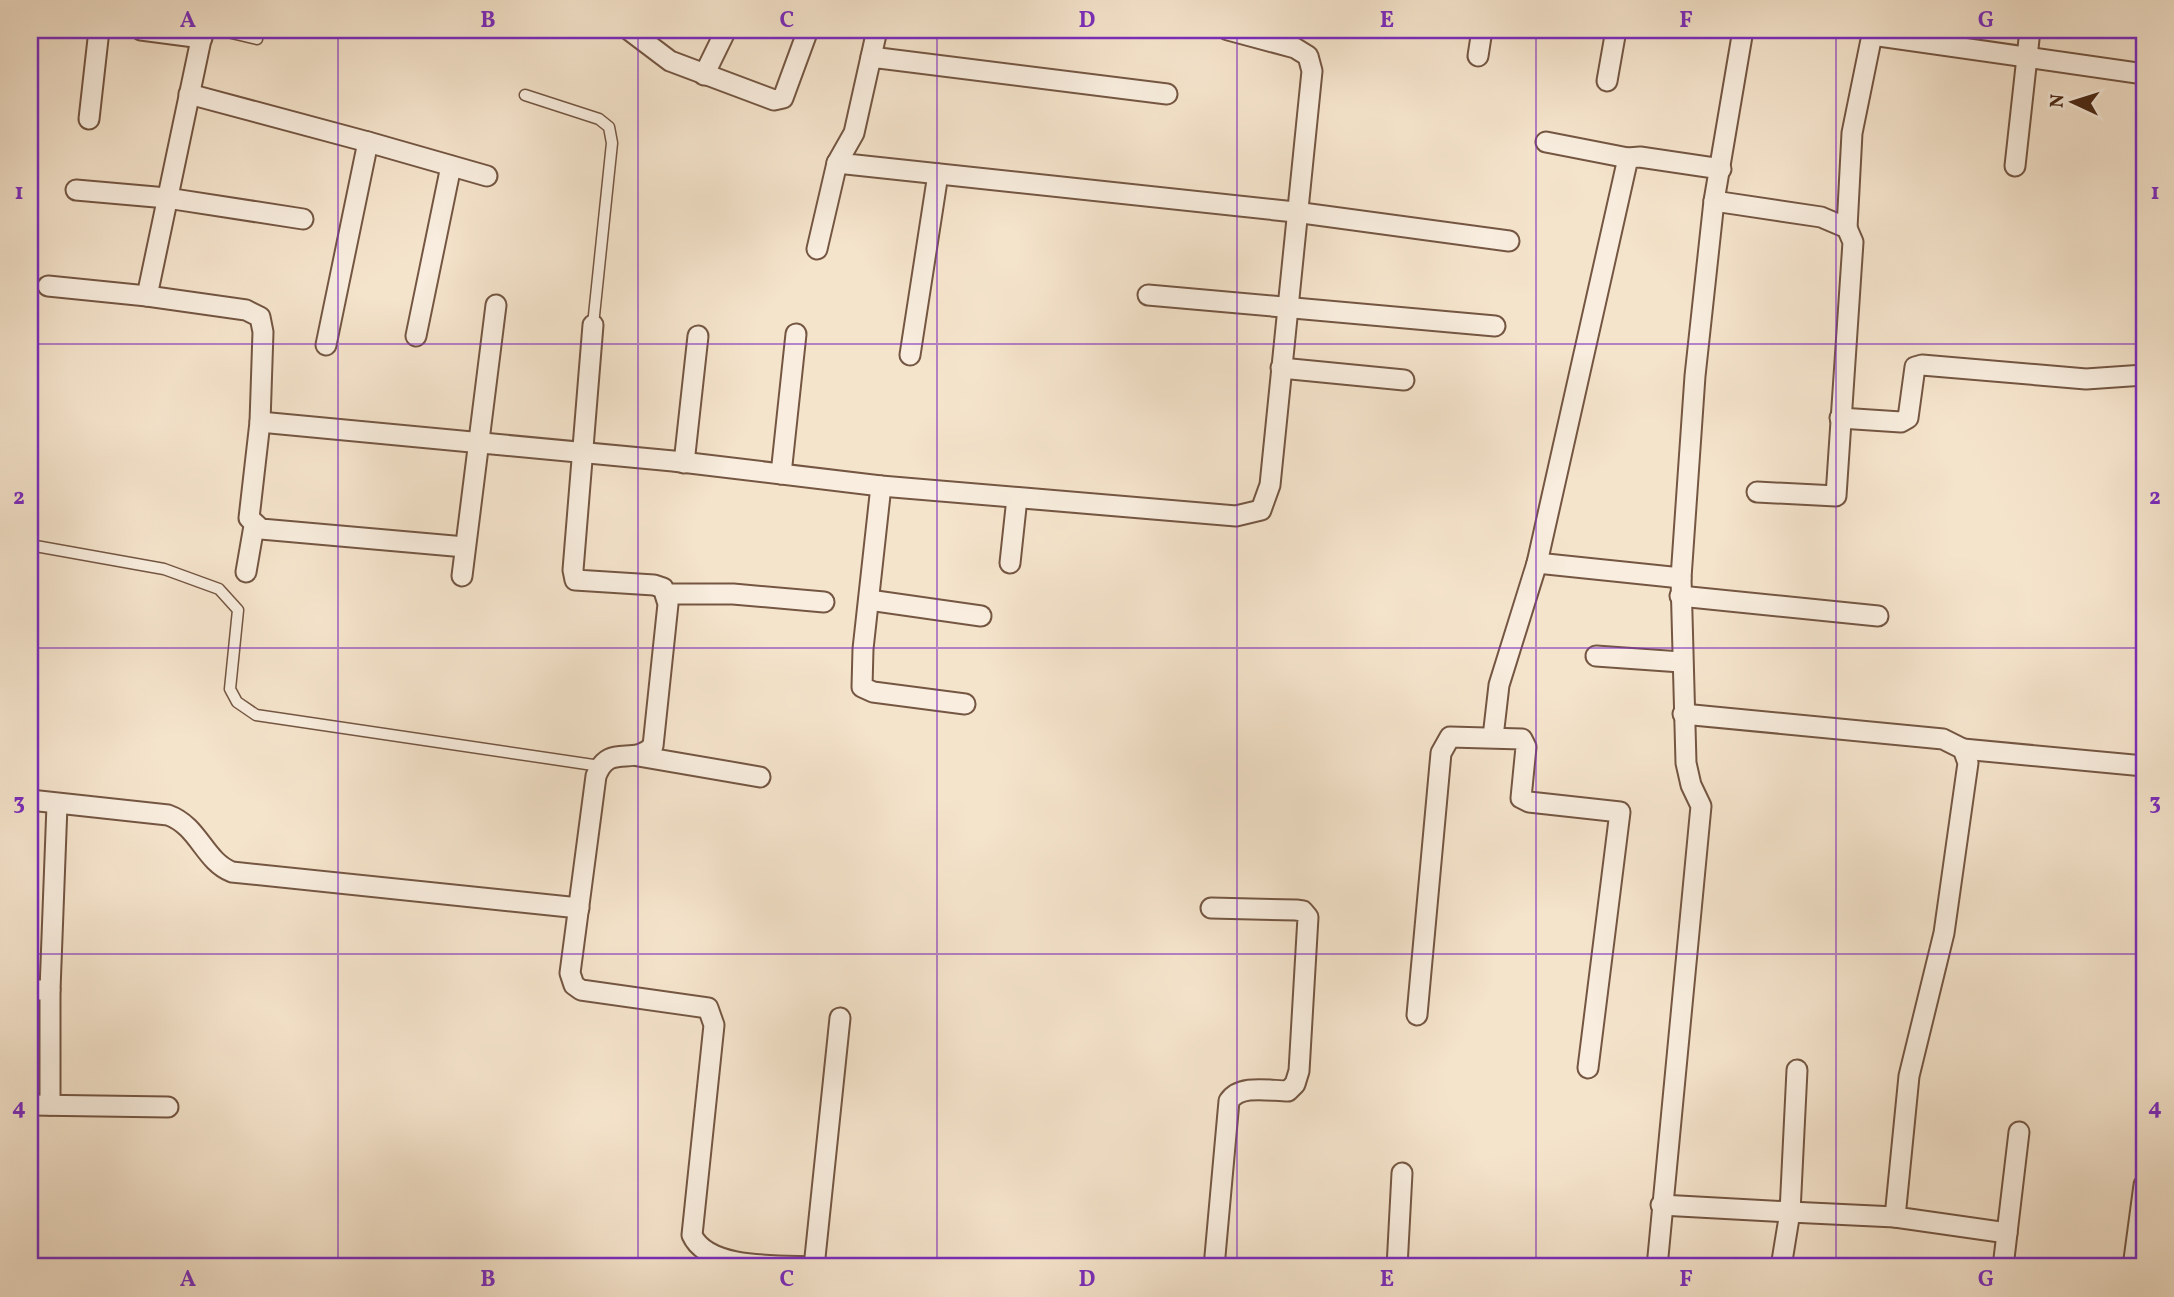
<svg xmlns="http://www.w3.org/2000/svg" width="2174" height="1297" font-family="Vollkorn,serif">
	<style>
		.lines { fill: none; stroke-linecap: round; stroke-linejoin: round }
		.lane-casing { stroke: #745642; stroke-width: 13 }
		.street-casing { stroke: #745642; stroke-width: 23 }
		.lane { stroke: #f8edde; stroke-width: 10 }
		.street { stroke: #f8edde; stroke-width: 19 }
		.grid { fill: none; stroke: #7b2cbf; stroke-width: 2; stroke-opacity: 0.55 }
		.neatline { fill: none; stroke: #7b2cbf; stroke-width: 2.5 }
		.grid-label { font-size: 23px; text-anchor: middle; font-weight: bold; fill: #7b2cbf }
	</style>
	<rect width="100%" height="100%" fill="#f5e4cc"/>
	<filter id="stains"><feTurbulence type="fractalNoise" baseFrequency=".00286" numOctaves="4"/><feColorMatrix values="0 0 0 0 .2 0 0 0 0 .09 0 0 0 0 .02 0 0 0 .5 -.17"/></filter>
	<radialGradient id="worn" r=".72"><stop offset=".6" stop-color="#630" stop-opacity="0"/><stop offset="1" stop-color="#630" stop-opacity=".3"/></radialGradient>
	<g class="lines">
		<g class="lane-casing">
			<g id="lane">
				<polyline points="219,30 257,39"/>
				<polyline points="525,95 599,119 609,127 612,143 593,325"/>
				<polyline points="30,545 164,569 219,589 238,610 230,689 237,702 256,715 600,766"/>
			</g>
		</g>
		<g class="street-casing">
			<g id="street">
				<polyline points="141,30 202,38"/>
				<polyline points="203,30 147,296 246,310 260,317 263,332 260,422 249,518 261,529 465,547"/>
				<polyline points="629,30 670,61 774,100 783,98 808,30"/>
				<polyline points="1872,35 2144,74"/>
				<polyline points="1478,56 1482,30"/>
				<polyline points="871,57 877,30"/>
				<polyline points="704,75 726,30"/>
				<polyline points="1607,81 1616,30"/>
				<polyline points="189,94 368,142 326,345"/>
				<polyline points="1167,94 871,57 854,133 837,163 1295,212 1509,241"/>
				<polyline points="89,119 99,30"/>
				<polyline points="368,142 487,176"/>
				<polyline points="1546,142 1628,158"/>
				<polyline points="2015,166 2030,30"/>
				<polyline points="76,190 167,198 303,219"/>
				<polyline points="1714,201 1821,217 1847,228 1853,242 1836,496 1757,492"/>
				<polyline points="1847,228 1852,133 1873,30"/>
				<polyline points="817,249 837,163"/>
				<polyline points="48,286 147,296"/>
				<polyline points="1148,295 1495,326"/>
				<path d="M593,325L573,570L575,580L654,585L663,588L668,604L653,746C633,767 609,742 596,776L570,973L574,985L581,990L708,1008L714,1025L692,1235C708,1271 783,1265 819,1267"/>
				<polyline points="416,336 451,166"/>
				<polyline points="910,355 938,174"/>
				<polyline points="1281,368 1404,380"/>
				<polyline points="1840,418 1901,422 1908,418 1915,367 1922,365 2086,379 2144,375"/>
				<polyline points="260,422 673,461 881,486 1236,516 1261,510 1270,485 1312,71 1308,56 1295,48 1228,30"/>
				<polyline points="684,463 698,336"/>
				<polyline points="781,474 796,334"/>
				<polyline points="881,486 863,649 862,687 873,692 965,704"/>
				<polyline points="1010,563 1017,498"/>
				<polyline points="1537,563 1681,578 1695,376 1714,201 1743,30"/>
				<polyline points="246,572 254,526"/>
				<polyline points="462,576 496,305"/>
				<polyline points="667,594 733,594 824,602"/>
				<polyline points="1680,596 1878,616"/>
				<polyline points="869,600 981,616"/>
				<polyline points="1596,656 1681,662"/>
				<polyline points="1683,714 1943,739 1963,749 1968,763 1944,933 1909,1076 1895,1217 2007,1233"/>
				<polyline points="1493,737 1499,685 1537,563 1628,158 1640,157 1721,169"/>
				<polyline points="1963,749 2144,766"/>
				<polyline points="638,756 760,777"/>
				<path d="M30,800L168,815C199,826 204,861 232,872L579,908"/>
				<path d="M1211,908L1296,910L1303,911L1308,917L1299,1071L1295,1084L1288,1091C1270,1091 1240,1084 1229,1101L1214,1267"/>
				<polyline points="30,990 50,990 57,805"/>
				<polyline points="50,990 50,1105"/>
				<polyline points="1417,1015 1441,753 1450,737 1522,739 1526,747 1521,798 1529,802 1620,812 1588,1068"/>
				<polyline points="30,1105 168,1107"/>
				<polyline points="1661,1205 1790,1212 1797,1070"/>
				<polyline points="814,1267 840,1018"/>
				<polyline points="1397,1267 1402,1173"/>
				<polyline points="1657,1267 1701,806 1691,785 1686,763 1681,578"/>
				<polyline points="1781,1267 1790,1212 1895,1217"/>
				<polyline points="2003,1267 2019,1132"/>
				<polyline points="2133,1267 2144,1185"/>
			</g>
		</g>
		<use href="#lane" class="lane"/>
		<use href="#street" class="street"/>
	</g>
	<path class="grid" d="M338,30V1267M638,30V1267M937,30V1267M1237,30V1267M1536,30V1267M1836,30V1267M30,344H2144M30,648H2144M30,954H2144"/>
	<rect width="2174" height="1297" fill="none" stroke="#f5e4cc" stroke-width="77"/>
	<g transform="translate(2073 102) rotate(274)" stroke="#f8edde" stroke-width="5" paint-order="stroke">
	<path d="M0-5L12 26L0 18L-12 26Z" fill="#492714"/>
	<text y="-10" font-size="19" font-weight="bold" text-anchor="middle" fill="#492714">N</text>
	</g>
	<rect x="38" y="38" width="2098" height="1220" class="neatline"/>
	<g class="grid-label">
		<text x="188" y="27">A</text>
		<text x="488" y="27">B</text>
		<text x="787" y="27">C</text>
		<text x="1087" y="27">D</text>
		<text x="1387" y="27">E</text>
		<text x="1686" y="27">F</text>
		<text x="1986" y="27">G</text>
		<text x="19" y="199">1</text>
		<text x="2155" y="199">1</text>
		<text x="19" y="504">2</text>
		<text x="2155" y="504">2</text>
		<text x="19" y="809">3</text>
		<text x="2155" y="809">3</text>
		<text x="19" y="1114">4</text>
		<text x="2155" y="1114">4</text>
		<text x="188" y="1286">A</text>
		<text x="488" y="1286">B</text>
		<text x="787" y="1286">C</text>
		<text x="1087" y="1286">D</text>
		<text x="1387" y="1286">E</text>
		<text x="1686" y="1286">F</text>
		<text x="1986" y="1286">G</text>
	</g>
	<rect width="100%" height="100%" filter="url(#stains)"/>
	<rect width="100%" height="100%" fill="url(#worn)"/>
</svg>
